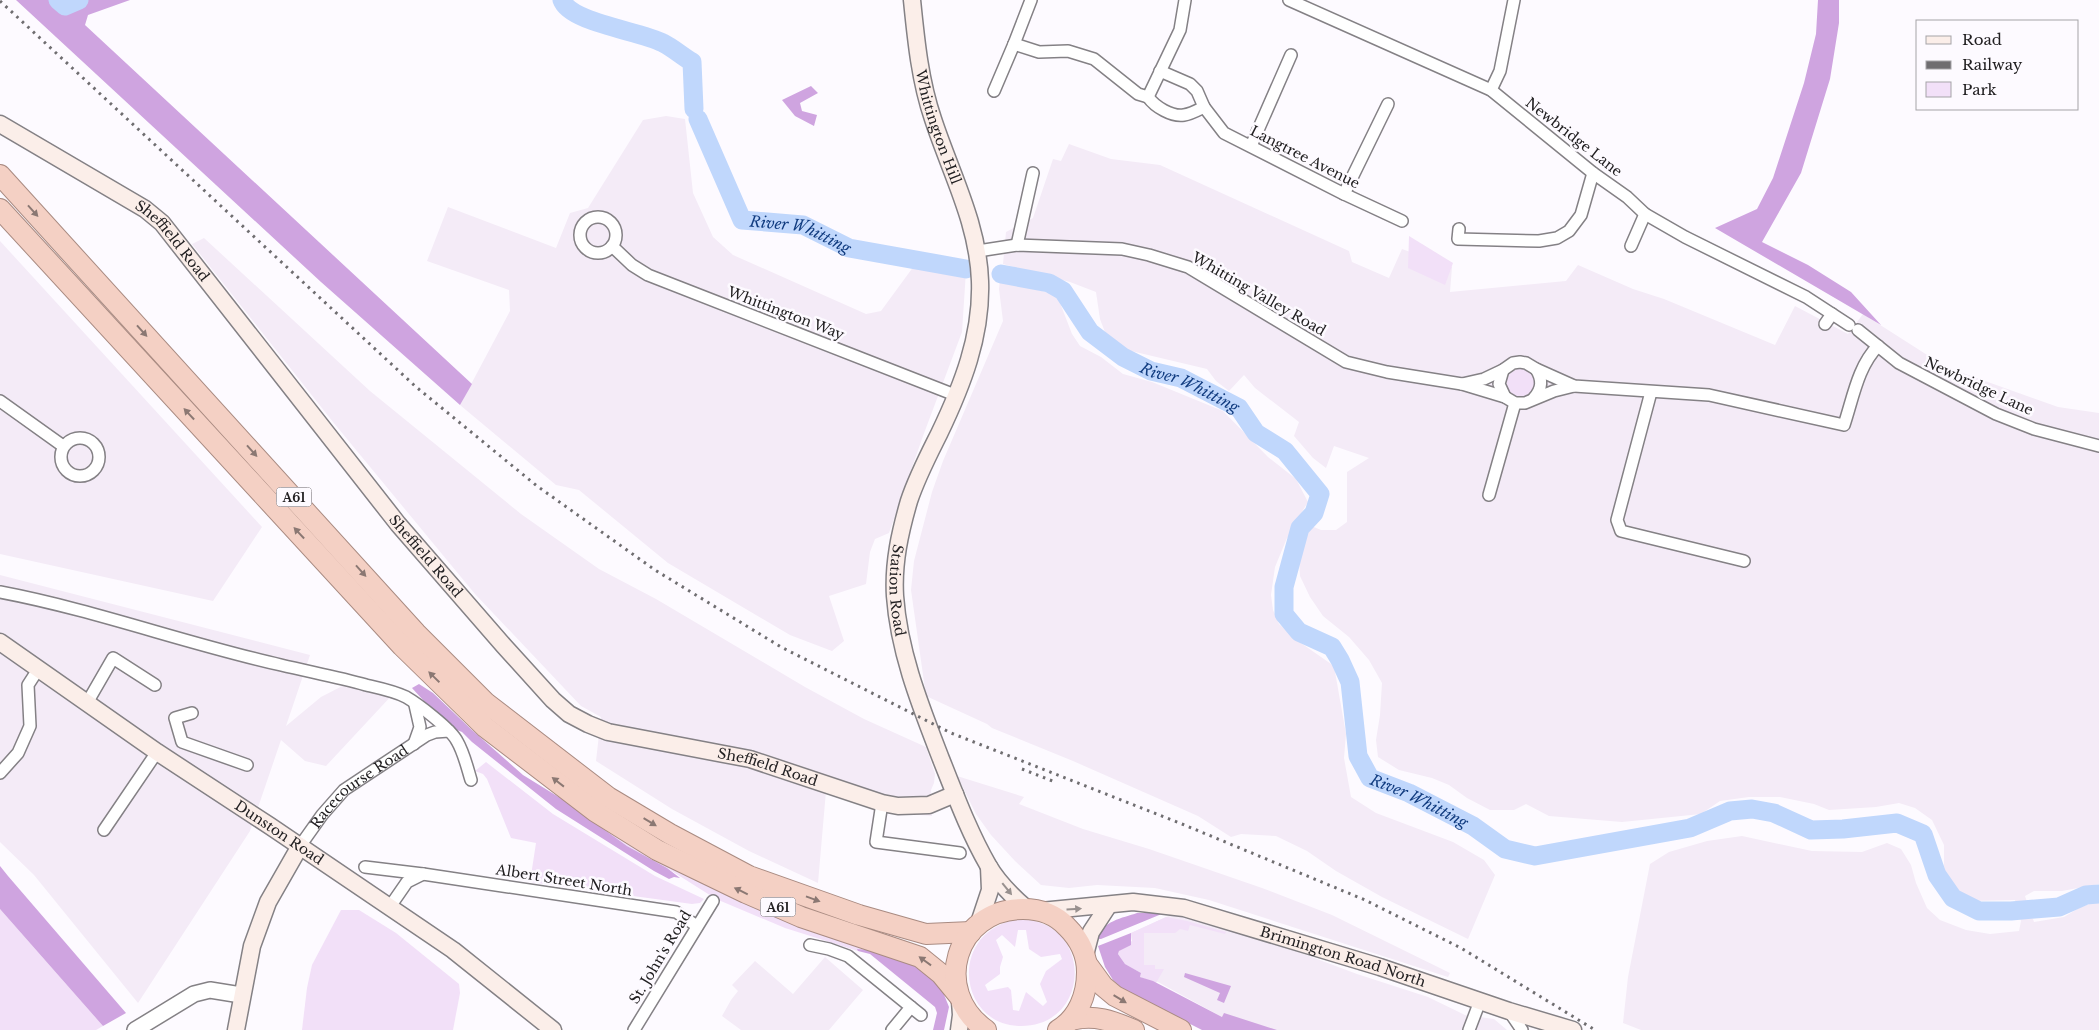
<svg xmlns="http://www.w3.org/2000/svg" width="2099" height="1030" font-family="'Libre Baskerville',serif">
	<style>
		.built { fill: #f4ebf7 }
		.green { fill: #f2e0f8; fill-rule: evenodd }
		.forest { fill: #cfa4e0 }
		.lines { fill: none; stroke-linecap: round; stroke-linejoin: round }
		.river { stroke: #c0d7fc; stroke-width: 19 }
		.minor-casing { stroke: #848185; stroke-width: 14 }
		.tertiary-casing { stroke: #848185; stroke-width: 18 }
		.secondary-casing { stroke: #848185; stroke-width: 19 }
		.trunk-casing { stroke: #a98b82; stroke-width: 22 }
		.minor { stroke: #fff; stroke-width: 11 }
		.tertiary { stroke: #fff; stroke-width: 15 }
		.secondary { stroke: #fbeee9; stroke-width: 16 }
		.trunk { stroke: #f4d0c4; stroke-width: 20 }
		.rail { stroke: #6f6d70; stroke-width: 3; stroke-dasharray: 2.5 5; stroke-linecap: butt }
		.oneway { fill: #8b7873 }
		.oneway2 { fill: #99918f }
		.labels { text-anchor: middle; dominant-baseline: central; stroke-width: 5; stroke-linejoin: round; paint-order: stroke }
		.shield { fill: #fdfaff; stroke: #646164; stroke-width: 1 }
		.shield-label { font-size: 12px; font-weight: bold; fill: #222022 }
		.street-label { font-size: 14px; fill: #222022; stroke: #fdfaff }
		.water-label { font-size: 15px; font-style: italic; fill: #113c80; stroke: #fdfaff }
	</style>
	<rect width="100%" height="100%" fill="#fdfaff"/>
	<g class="built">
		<polygon points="666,116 685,119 693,193 713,237 733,255 866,314 881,311 922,255 966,271 962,332 923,436 889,533 875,539 870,552 866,584 829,596 844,641 832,651 790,635 668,563 579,490 556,485 460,405 510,311 509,290 427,261 448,207 556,248 570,213 588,208 643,120"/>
		<polygon points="1069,144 1111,159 1160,165 1349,251 1352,262 1389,278 1402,249 1452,267 1450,292 1566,281 1578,265 1633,289 1664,299 1775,345 1795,306 1848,334 1863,314 1946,367 2058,407 2099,413 2099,884 2062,891 2034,891 2025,896 2034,922 2064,917 2079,908 2099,900 2099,1030 1641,1030 1623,1023 1628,977 1650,864 1669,852 1707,841 1742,836 1812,851 1862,852 1887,843 1901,849 1911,865 1916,883 1927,908 1940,920 1966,930 1990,934 2019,931 2021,921 2015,900 1970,901 1955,889 1947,881 1944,866 1944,845 1932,820 1915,808 1899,803 1876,807 1829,810 1814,804 1780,797 1749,797 1720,801 1701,814 1622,822 1549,816 1526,804 1514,810 1490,810 1467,798 1449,785 1432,778 1399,770 1378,757 1376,740 1380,715 1382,683 1369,660 1349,637 1323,616 1310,597 1300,576 1299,558 1304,538 1291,535 1287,538 1275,567 1271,595 1273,610 1279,624 1298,641 1334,666 1346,734 1344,758 1351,797 1376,813 1453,842 1484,860 1495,875 1468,939 1382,897 1336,871 1307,851 1276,836 1241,834 1231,837 1198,816 1073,761 992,728 987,724 926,696 911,590 914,561 932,492 943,461 1003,321 999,289 1000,280 1057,295 1072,334 1080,346 1101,357 1123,374 1152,382 1223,411 1268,457 1296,479 1308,502 1297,520 1321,530 1336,530 1347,522 1347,472 1369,458 1334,446 1326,468 1313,458 1294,436 1299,422 1255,388 1244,375 1229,391 1216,381 1207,369 1127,350 1108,340 1100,319 1096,292 1070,282 1003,264 1006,232 1033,218 1053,159 1061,161"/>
		<polygon points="204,238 370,391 521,514 599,569 656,599 805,687 864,719 926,747 935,774 934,783 931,790 932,816 892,813 826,791 818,883 749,851 672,809 596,761 601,717 581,706 475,594 333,422 192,244"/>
		<polygon points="0,241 262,527 213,601 0,554"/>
		<polygon points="0,575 310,655 286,726 321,697 352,681 394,693 326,766 305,761 281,740 250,831 138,1003 34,875 0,842"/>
		<polygon points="957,776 1024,797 1019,804 1083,829 1149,849 1262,888 1332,915 1450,973 1448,977 1209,900 1155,888 1097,885 1069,888 1041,885 1015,861 991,835 976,814"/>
		<polygon points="1175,913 1247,933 1357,974 1428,997 1465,1015 1494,1019 1507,1030 1255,1030 1222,1017 1125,964 1132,941 1131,933"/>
		<polygon points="825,957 863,990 829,1030 741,1030 722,1016 731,1000 738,991 732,985 755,961 793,994"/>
	</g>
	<g class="green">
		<polygon points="1409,236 1453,263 1445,285 1408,268"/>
		<circle cx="1521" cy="383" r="14"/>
		<polygon points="486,762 553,814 655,876 704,899 700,903 692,904 530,882 536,843 511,838 487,779 483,774 475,771"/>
		<polygon points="591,820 884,951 858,949 858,951 785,928 716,899 667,868 627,846"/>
		<polygon points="0,909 103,1026 96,1030 0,1030"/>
		<polygon points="341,910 359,910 396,933 459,984 460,993 453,1030 302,1030 307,988 312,965"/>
		<polygon points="1166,917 1187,921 1226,932 1225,934 1190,925 1188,931 1180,929 1175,933 1144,933 1144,965 1155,965 1155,969 1164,969 1156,983 1140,977 1141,973 1125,964 1118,954 1119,951 1132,941 1131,933"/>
		<path d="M1019,919C1094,920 1092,1026 1021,1026C957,1026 947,930 1019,919ZM1018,930H1026L1029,949L1041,957L1060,954L1062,959L1046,971L1040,984L1047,1002L1043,1006L1026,992L1019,1011L1013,1010L1011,990L1008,987L988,991L985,985L1000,974V967L1003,957L996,940L1002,935L1015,947Z"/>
	</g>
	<g class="forest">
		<polygon points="16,0 130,0 88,15 85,25 472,384 460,405 321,282"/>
		<polygon points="1818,0 1839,0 1839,23 1830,79 1801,173 1762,242 1808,265 1851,292 1881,325 1715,228 1757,209 1773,178 1804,83 1816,34"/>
		<polygon points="811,86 818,93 800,103 802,111 817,115 814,126 795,116 782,100"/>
		<polygon points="419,684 433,693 472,730 523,775 591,817 591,820 627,846 667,868 680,878 674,877 669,879 654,871 556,809 472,742 462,732 447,726 412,688"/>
		<polygon points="0,866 8,876 126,1013 103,1026 0,909"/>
		<path d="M1137,913H1164L1101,939H1098C1101,921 1123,918 1137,913Z"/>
		<polygon points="1131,933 1131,945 1119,951 1118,954 1125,964 1141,973 1140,977 1153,981 1222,1017 1224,1013 1277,1030 1202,1030 1125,991 1113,980 1105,967 1098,946"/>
		<polygon points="857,949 884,951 916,964 941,987 949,1007 944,1030 933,1030 937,1013 935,1007 870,954 858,951"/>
		<polygon points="1185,973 1231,986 1224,1003 1217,1000 1220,993 1184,977"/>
	</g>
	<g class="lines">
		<g class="river">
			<polyline points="58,0 65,6 79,0"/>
			<path d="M562,0C570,23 641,31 663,43C673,48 682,56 692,62L694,109"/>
			<path id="s1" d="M698,119L742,220L803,225L849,248L966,269"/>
			<path id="s2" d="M1001,274L1049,283L1063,291L1090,332L1123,357L1151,371L1181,378L1239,408L1256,433L1285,451L1320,494L1314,513L1300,528L1284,587V614L1299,632L1332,647L1340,660L1350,682L1358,756L1370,778L1409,793L1473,826L1505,849L1535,856L1690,828L1730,811L1752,809L1774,813L1811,830L1843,829L1897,823L1923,834L1937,875L1953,898L1979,911H2011L2059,907L2086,895L2099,894"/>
		</g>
		<g class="minor-casing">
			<g id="minor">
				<polyline points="1289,0 1491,90 1593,173 1627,197 1645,214 1685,237 1806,297 1849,325"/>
				<polyline points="1014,44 1039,52 1068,51 1094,59 1138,94 1148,97 1180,30 1185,0"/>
				<polyline points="1160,71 1190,84 1197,91 1204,107 1224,133 1344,194 1402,221"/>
				<polyline points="1491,90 1500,71 1514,0"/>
				<polyline points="994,91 1014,44 1031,0"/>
				<path d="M1148,97C1155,107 1172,117 1184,115C1191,114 1198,110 1204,107"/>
				<polyline points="1251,146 1291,55"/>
				<polyline points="1344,194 1388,104"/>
				<circle cx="598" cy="235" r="18"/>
				<polyline points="1459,229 1458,239 1539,241 1557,238 1569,231 1581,215 1593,173"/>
				<polyline points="1017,245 1033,173"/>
				<polyline points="612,246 632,265 648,275 955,395"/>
				<polyline points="1631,246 1645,214"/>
				<polyline points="978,251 1017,245 1122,249 1149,255 1188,267 1346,362 1387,372 1462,384 1505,397 1515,403 1525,403 1554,391 1574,386"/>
				<polyline points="1825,324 1832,314"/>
				<polyline points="1858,330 1899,363 1996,414 2034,429 2099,446"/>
				<polyline points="1503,370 1499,384 1505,397"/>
				<path d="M1462,384L1484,379L1503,370L1513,363L1520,362L1526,363L1536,369L1574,386L1709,395L1844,425C1853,398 1858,366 1878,346"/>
				<polyline points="1651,392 1617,520 1621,531 1744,561"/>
				<path d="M1534,398C1542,389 1543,380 1536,369"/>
				<polyline points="0,401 63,446"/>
				<circle cx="80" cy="457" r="19"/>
				<polyline points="1489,495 1515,403"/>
				<path d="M0,592C95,610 187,644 281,665C310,672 338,677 366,685C379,688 394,691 406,697C418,704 451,729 457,741C464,753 467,767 471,780"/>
				<polyline points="87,703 113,658 155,685"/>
				<polyline points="192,713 175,718 182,742 247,765"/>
				<polyline points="414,744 420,727 415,705"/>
				<polyline points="0,773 18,753 30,726 28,685 39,668"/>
				<polyline points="882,803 876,842 960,853"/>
				<polyline points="104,830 157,752"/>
				<path id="s3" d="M300,846L322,815L344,790L427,735L435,732L449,731"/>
				<polyline points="365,867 423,874 676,912 697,926"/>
				<polyline points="389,908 407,882 423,874"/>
				<polyline points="810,945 829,949 848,956 911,1007 892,1030"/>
				<polyline points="911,1007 921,1015"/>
				<polyline points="1509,1011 1522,1030"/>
				<polyline points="634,1030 713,901"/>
				<polyline points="1469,1030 1480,1001"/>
			</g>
		</g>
		<g class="tertiary-casing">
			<polyline id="tertiary" points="135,1030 194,994 210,990 241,995"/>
		</g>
		<g class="secondary-casing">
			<g id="secondary">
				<path id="s4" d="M912,0C916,40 920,81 933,119C951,174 978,223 980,281C982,336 962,386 939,434C928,456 917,477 909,501C900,532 893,563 895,596C899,653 921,707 941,759C955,794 969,832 988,865C997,881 1013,897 1027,909"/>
				<path id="s5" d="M0,124L145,209L162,223L398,524L504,646L553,700L569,714L588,724L608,732L750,759L882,803L898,806L929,805L955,794"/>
				<path id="s6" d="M0,642L157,752L270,826L453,950L553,1030"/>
				<path id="s7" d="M1041,911L1133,902L1184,908L1380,967L1509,1011L1573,1030"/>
				<polyline points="979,923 990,890 989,867"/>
				<polyline points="1085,955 1091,932 1108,906"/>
				<polyline points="236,1030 252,946 268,902 300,846"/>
				<polyline points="959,1030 961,1015 960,1001"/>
			</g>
		</g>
		<g class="trunk-casing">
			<g id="trunk">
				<polyline points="0,175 416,633 486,703 608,797 670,834 749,876 859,915 926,934 971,932"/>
				<polyline points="0,209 402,646 485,727 596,812 657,850 746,893 801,917 920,957 941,974 959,996"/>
				<polyline points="1087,964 1103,986 1115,996 1181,1030"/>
				<path d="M1071,1020C1095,1014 1112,1021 1134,1030"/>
				<path d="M986,1030C931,991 955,909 1023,909C1040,909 1056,915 1067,927C1079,939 1087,955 1087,972C1087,995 1078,1018 1058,1030"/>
			</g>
		</g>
		<use href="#minor" class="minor"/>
		<use href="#tertiary" class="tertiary"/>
		<use href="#secondary" class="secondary"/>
		<use href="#trunk" class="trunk"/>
		<g class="rail">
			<polyline points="0,1 415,386 537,486 655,570 781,647 951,733 1182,824 1365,900 1461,948 1595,1030"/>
			<polyline points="1022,769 1055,782"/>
		</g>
	</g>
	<defs><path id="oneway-solid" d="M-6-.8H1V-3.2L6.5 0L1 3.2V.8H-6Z" transform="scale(1.25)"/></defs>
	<g class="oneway">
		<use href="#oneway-solid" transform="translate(33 211) rotate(48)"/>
		<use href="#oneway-solid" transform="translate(142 331) rotate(48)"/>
		<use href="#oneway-solid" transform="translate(189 414) rotate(-133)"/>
		<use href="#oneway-solid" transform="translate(252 451) rotate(48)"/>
		<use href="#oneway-solid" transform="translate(299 533) rotate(-133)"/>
		<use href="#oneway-solid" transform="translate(361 571) rotate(48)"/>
		<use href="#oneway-solid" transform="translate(434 677) rotate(-136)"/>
		<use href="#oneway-solid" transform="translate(558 782) rotate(-142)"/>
		<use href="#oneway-solid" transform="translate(650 822) rotate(31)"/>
		<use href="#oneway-solid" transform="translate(741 891) rotate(-154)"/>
		<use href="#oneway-solid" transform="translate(813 899) rotate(20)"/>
		<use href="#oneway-solid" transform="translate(925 961) rotate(-144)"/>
		<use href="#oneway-solid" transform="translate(1120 999) rotate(31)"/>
	</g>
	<g class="oneway2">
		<use href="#oneway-solid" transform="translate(1007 889) rotate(51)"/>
		<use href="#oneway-solid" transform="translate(1074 909) rotate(-4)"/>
	</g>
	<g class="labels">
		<g class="shield">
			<rect x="276.5" y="487.5" width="35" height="19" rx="4"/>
			<rect x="760.5" y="897.5" width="35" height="19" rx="4"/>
		</g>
		<g class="shield-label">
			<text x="294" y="497">A61</text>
			<text x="778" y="907">A61</text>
		</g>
		<g class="street-label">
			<text stroke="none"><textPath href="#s4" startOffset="130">Whittington Hill</textPath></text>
			<text transform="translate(1574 137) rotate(38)">Newbridge Lane</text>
			<text transform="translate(1305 157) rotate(27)">Langtree Avenue</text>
			<text stroke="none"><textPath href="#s5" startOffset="210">Sheffield Road</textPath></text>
			<text transform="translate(1259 294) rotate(30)">Whitting Valley Road</text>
			<text transform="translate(786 313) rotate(21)">Whittington Way</text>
			<text transform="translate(1979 386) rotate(25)">Newbridge Lane</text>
			<text stroke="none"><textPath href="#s5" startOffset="615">Sheffield Road</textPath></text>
			<text stroke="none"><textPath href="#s4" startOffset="615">Station Road</textPath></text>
			<text stroke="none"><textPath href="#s5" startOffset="1035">Sheffield Road</textPath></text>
			<text stroke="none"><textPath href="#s3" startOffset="85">Racecourse Road</textPath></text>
			<text stroke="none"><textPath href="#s6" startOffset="338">Dunston Road</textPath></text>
			<text transform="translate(564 880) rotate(9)">Albert Street North</text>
			<text stroke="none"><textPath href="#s7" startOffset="310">Brimington Road North</textPath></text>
			<text transform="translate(660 957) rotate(-59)">St. John's Road</text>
		</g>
		<g class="water-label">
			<text stroke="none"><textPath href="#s1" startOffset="171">River Whitting</textPath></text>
			<text stroke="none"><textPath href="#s2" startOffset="229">River Whitting</textPath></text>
			<text stroke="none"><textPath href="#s2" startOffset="784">River Whitting</textPath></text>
		</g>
	</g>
	<rect x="1916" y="20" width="162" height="90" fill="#fdfaff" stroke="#a5a3a7"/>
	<rect x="1926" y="36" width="25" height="8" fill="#fbeee9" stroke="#a5a3a7"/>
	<text x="1962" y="45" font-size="15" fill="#222022">Road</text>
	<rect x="1926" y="61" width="25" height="8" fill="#6f6d70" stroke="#a5a3a7"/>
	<text x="1962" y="70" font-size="15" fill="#222022">Railway</text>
	<rect x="1926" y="82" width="25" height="15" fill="#f2e0f8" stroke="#a5a3a7"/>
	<text x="1962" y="95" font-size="15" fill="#222022">Park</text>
</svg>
